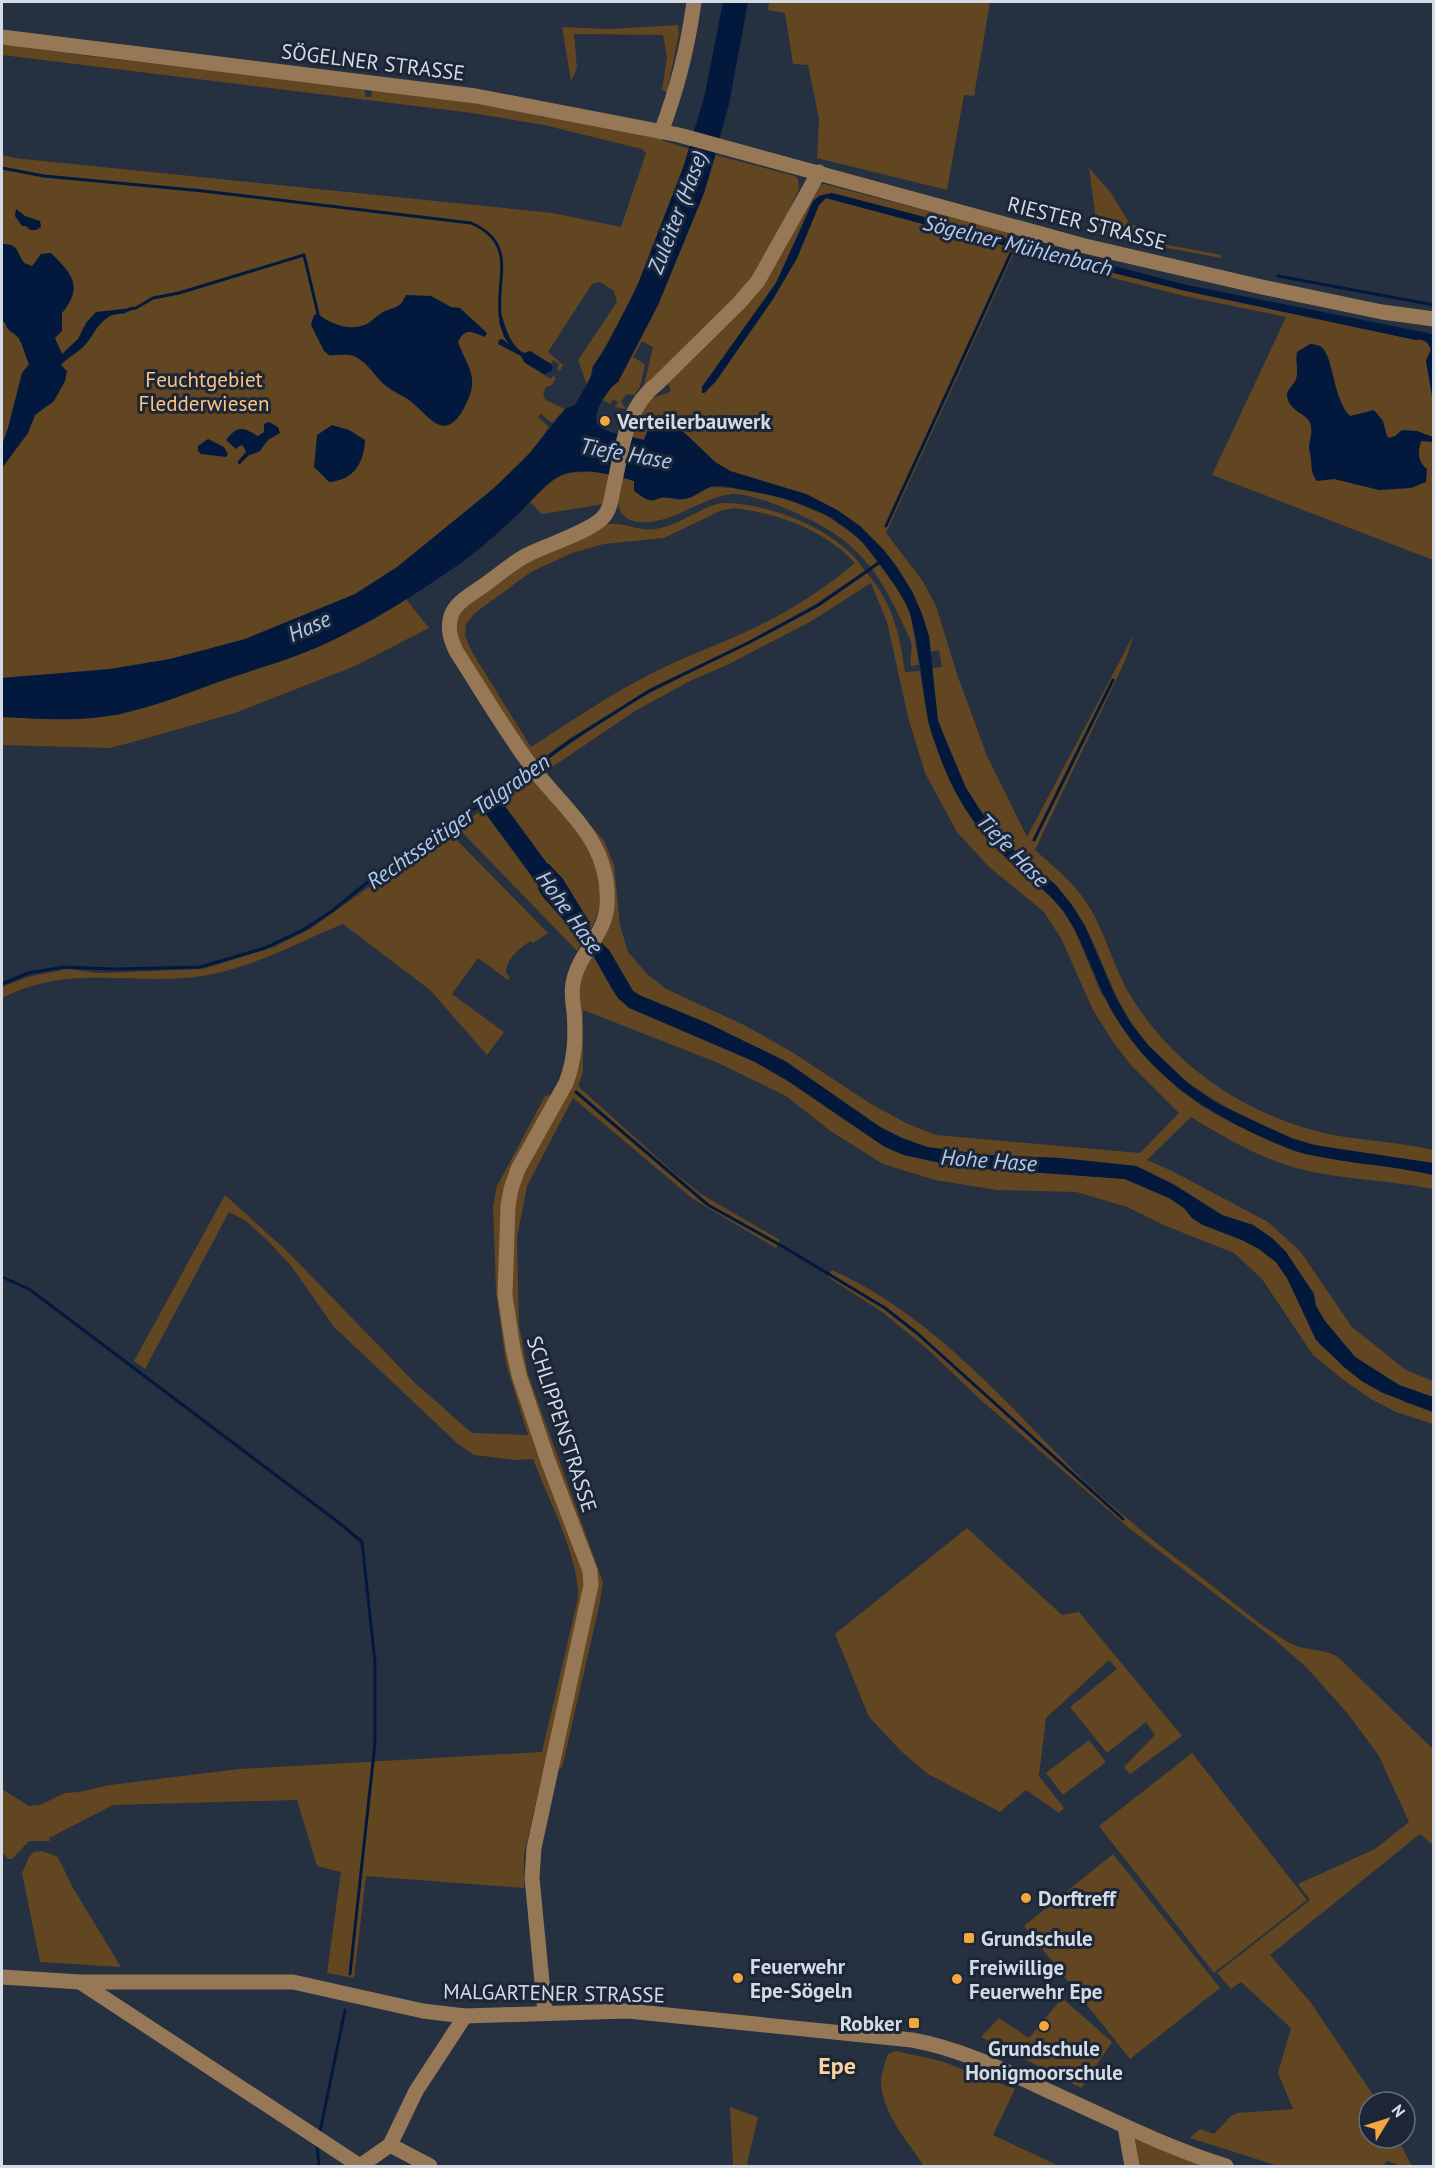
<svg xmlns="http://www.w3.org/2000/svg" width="1435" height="2168" font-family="'PT Sans',sans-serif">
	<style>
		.green { fill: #624521; fill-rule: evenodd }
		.water { fill: #02193d }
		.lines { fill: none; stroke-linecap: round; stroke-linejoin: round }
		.stream { stroke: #02193d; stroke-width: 3 }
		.river { stroke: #02193d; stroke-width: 20 }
		.minor { stroke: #967856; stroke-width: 15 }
		.poi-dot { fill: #f1a640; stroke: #1c2636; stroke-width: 2 }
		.labels { text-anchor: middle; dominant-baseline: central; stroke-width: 6; stroke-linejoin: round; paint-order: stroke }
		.street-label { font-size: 21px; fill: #d4dbe5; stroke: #1c2636 }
		.park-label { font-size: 21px; fill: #fdc480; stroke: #1c2636 }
		.poi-label { font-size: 21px; font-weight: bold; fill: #d4dbe5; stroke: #1c2636; text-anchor: start }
		.water-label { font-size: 22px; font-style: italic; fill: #afcbf3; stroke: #1c2636 }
		.quarter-label { font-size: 24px; font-weight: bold; fill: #fcd1a0; stroke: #1c2636 }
	</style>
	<rect width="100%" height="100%" fill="#253040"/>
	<g class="green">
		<polygon points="769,2 990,2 974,96 964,95 947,190 817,158 819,119 808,65 793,64 785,13 768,10"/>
		<polygon points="678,25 679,33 667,92 662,90 667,57 663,35 574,34 577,68 571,81 562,27 609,29"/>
		<path d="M2,44L89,56L364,88L366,97H371L372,90L440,98L536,112L543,118L546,114L627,129L689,149C668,223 635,297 595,364C591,370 591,378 587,385L578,360L617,302L614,291L600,282L592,284L548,352L563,365L560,371L557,369L559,364L553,360L551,364L530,351L524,362L551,379L553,376L556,378L552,385L546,387L543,395L546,400L565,409L552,423L541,414L538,417L549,427C524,466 485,496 449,525C419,550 388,578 354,595C278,633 194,659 110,669C74,674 38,674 2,678V155L14,158L553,213L621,227L646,153L642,149L544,125L472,113L2,55Z"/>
		<polygon points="716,155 795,176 798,179 799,189 769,254 754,278 646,386 644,385 653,347 642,341 633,357 645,364 640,387 634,395 626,394 621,402 626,409 615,407 618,402 613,399 610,404 603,400 612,386 618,382 658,305 704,193"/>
		<polygon points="1089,168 1111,193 1128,221 1158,243 1221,255 1221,258 1098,235"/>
		<path d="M824,184L1008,232L1007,239L832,193L819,196L776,283L702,387L705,393L716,381L773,299L797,258L819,205L826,198L990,242L1186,291L1416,340C1424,339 1427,341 1431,349L1426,361L1434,402L1433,560L1212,475L1286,317L1184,296L1014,253L886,533L922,580L936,606L958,677L987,756L1027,837L1134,634L1126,659L1035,850C1053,866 1073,882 1086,902C1104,928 1111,960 1126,988C1170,1066 1251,1120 1339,1136C1371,1141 1403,1143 1433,1150V1163C1393,1157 1352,1154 1312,1144C1295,1140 1278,1132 1262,1125C1210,1101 1159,1069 1129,1019C1106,982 1096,937 1070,902C1054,881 1032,869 1013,850C978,815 953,770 939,722C934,706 934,686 932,668L942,667L939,650L930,652L929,636L860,526L837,510L806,494L730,471L715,462L670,419C655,415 648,428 644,441L630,436C635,423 641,406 653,398C660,394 665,396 671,390L668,384L671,376L716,334L817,186Z"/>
		<path d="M590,470L613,475L604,504L542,514L530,502C542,491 553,476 570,473C578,471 583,474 590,470Z"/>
		<path d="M621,477L634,481L652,501L663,497L680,500L692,497L710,487L732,488L781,497L826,515L861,540L896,587L910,611L919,665L911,666C909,657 914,648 910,639C879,570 860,540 789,510C776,504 746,493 732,494C700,497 659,534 628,519C613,510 619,491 621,477Z"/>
		<path d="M721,503C768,502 840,530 865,571L816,604L747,642L651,688L569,739L535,764L461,651L455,623L461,608L530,556L605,525C622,520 637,532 655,529C679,526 698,508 721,503ZM734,508C779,514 823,529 855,563C824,589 790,611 754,628C717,646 677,659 641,679C603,699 567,724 531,747L472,652L465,636L466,624L475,613L531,572L572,553L604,544L664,538L720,511Z"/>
		<path d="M867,573C894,606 899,632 905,672L920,671L928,722L941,760L966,810L1010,862L1050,895L1063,910L1074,928L1101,993L1176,1087L1202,1106L1232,1123L1277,1144L1305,1154L1364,1164L1401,1167L1433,1175V1189C1389,1180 1344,1180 1300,1169C1261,1159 1225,1138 1191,1117L1147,1160L1172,1171L1268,1222L1300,1251L1352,1327L1406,1370L1433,1381V1397L1399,1385L1355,1357L1325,1321L1316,1306L1314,1294L1286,1252L1272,1238L1253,1225L1222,1215L1173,1184L1136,1166L1060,1158L987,1155L927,1147L902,1138L880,1127L785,1061L707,1023L639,995L633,991L609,950L598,940L611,887L537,767C574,741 612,713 652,692C727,653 798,624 867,573ZM871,583L887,622L908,717L925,773L957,832L989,867L1044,912L1061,938L1093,1010L1113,1042L1131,1065L1179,1113L1140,1153L936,1135L908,1124L871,1104L792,1052L744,1025L666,989L647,974L628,952L620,925L614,865L604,841L545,772L635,711L692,680L727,665L810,622Z"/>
		<polygon points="406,599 429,628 355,666 235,713 133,742 109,748 2,745 2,717 52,719 118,715 160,703 327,643 375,618"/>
		<path d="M532,776C561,810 612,857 600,906C596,923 585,937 577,951L457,827Z"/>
		<path d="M448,831L548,933L533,943L530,941C519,950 506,958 506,973L510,978L508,980L478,958L452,994L504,1032L487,1055L430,990L343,924C294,944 249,970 196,977C153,982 110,975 67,979C45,981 22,988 2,998V987L28,977L67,969L100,973L203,969L274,947L310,929Z"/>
		<path d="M593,950L594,957L618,998L755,1062L788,1081L885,1147L904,1155L959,1167L1125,1179L1169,1198L1184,1208L1192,1218L1203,1225L1242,1240L1259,1249L1276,1262L1287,1278L1320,1345L1404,1402L1433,1412V1424L1396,1412L1371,1399L1345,1381L1313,1355L1262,1279L1234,1253L1166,1226L1127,1207L1076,1192L997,1190L935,1180L883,1164L832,1132L786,1096L716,1062L583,1010V1072L578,1086L673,1172L701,1194L780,1240L776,1248L693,1199L573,1098L527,1186L517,1238L519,1325L528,1374L603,1582L599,1607L562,1768L542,1775L524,1855V1888L366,1876L354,1978L327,1973L341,1872L317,1866L297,1800L113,1805L49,1838L50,1841H29L12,1859H8L2,1852V1789L29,1806L40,1805L65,1793L79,1792L110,1785L239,1769L542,1752L578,1598C579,1557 548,1499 533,1459L516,1460L474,1455L458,1444L334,1327L292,1267L268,1241L246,1221L229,1212L145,1369L134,1361L225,1195L288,1252L415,1383L472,1433L528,1435L506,1364L496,1292L493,1206L497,1186L545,1096L564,1092L578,981Z"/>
		<path d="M832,1270C931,1315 1001,1397 1075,1472C1095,1492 1118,1511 1140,1529C1164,1550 1190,1568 1215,1588C1239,1607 1262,1627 1288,1642C1304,1652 1324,1647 1339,1658L1433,1749V1845L1420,1834L1270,1955L1311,2003L1378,2102H1369V2138H1397L1412,2166H1401L1387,2161L1383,2166H1278L1190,2138L1200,2129L1214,2134L1231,2116L1237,2113L1293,2109L1278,2073L1291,2028L1241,1982L1231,1989L1217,1973L1310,1900L1298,1884L1375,1849L1409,1822L1379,1756L1348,1714L1307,1668L1274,1639L1129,1528L982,1401L925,1347L882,1312L828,1277Z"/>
		<polygon points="967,1528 1062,1615 1079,1612 1182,1736 1130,1774 1124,1767 1155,1735 1146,1722 1107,1753 1070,1707 1117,1669 1109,1660 1046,1718 1039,1776 1064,1808 1059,1813 1026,1790 1000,1812 928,1774 902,1752 869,1717 835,1634"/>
		<polygon points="1089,1740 1106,1762 1063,1795 1046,1773"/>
		<polygon points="1192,1753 1307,1900 1214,1973 1099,1826"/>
		<polygon points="42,1851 58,1857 73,1888 121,1967 40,1962 22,1873 29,1857 34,1852"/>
		<polygon points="1113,1854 1220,1988 1130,2059 1024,1926"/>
		<polygon points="1062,1998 1112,2042 1081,2088 981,2037 999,2018 1029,2038"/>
		<path d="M896,2051L941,2061L1015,2089L993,2135L1059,2166H924C908,2142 882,2113 881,2082C881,2073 885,2063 888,2054Z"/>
		<polygon points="730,2107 758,2117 747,2164 756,2166 733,2166"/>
		<polygon points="1134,2138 1202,2166 1138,2166"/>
	</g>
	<g class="water">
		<path d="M723,2H748L729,104L704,193L658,305L618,382C607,389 593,411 597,424L607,431L644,440C648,428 655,415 670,419L715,462L730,471L806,494L837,510L860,526L883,549L897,567L913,593L922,614L929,636L938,721L966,788L988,822L1015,851L1056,885L1071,904L1085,926L1114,994L1130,1022L1149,1046L1190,1085L1218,1104L1293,1139L1314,1145L1433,1163V1175C1391,1165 1348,1164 1306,1154C1289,1150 1273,1142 1257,1135C1199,1107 1153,1076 1118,1021C1096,987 1086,943 1063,911C1049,892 1029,879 1012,863C979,835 955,798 940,757C936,745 930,731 928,718C921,684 920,648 910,614C905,596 875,556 861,541C831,510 786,497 745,490C735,488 720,484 710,487C703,489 696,495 689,498C679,501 670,496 660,498C655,499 655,501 649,500C644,499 639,494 634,491V481C614,475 584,467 564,474C544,482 529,505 513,519C497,534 479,550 461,563C419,592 376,620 329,642C294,659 255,669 218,682C186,694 153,707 119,714C81,722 40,719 2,717V678L110,669L170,659L245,639L355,594L397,567L493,489L529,454L565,409L575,405L591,377L593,366L604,351L636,289L684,165L705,94Z"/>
		<path d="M832,193L1187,285L1428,333L1433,335V402L1426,361L1431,349C1427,341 1424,339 1416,340L1186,291L990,242L826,198L819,205L797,258L773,299L716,381L704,393H702V387L776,283L813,201L819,196Z"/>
		<polygon points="16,209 25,216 40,221 41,227 36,230 30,230 26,226 22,226 15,216"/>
		<path d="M2,238V244C19,244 16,251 24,263L32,266L41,254L51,253C72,274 84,286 62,313V331L55,338L62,354L78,339L86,323L96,312L132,308C125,317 116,311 107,318C95,326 93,338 83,347C76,354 67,358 61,365L67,371L65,381L54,401L35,415L28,433L2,468V445L8,428L22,373L29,364C26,358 22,343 19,339C15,332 8,333 5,323L2,321Z"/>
		<path d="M406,295L431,296L451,307L460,308L487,333L485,337C472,332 465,327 458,342C469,371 481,378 463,410C443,444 428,414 409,400C402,395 393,392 386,386C376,378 368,363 356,357C348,353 337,356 329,355L324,351L311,325L314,315L318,314C332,325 353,333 370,322C375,318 379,314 385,311C396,307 401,307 406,295Z"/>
		<path d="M502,316C506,330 511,346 524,353L530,351L551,364L553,368L550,372H547L545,375L524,362L521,356L498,344L499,340L502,339L509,344L504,337L499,322Z"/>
		<path d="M1310,344C1312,344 1318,345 1320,346C1334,354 1332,398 1350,416L1374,410L1383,421L1387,436L1389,438L1395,436L1402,430L1417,431L1433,437V442L1421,441C1418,452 1417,461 1427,469L1426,482L1411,488L1379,490L1334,479L1317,481C1311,473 1312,469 1311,460C1311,455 1309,451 1309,446C1310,438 1313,431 1310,423C1305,412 1288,411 1287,395C1287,389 1294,385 1296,379C1299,371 1295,362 1297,352Z"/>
		<path d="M269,422L278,427L280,433L268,440L259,452L249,455L240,464H238V461L246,452L243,446L241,445L236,449L226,440C238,425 243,427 258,436L264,432V424Z"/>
		<path d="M332,425L349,430L365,440C364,464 353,480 329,482L314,467L317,435Z"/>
		<polygon points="208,439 224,447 228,454 226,457 201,454 198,451 198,446"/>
		<polygon points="545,863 549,864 563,879 588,920 591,933 609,950 633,991 639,995 707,1023 785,1061 880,1127 902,1138 927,1147 987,1155 1060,1158 1136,1166 1173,1184 1222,1215 1253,1225 1272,1238 1286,1252 1314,1294 1316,1306 1325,1321 1355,1357 1399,1385 1433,1397 1433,1412 1383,1393 1363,1382 1345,1368 1316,1340 1287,1278 1276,1262 1259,1249 1242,1240 1203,1225 1192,1218 1184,1208 1169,1198 1125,1179 959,1167 904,1155 885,1147 788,1081 755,1062 629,1008 618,998 612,989 594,957 593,950 586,941 575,933 543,897 538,889 536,868"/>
	</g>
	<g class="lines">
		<g class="stream">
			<path d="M2,168L44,176L203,191L471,223C521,245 493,283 501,320"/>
			<polyline points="1278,276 1434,305"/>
			<polyline points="129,309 136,308 153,298 179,293 304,255 318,314"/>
			<polyline points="886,526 1011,253"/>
			<polyline points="536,766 570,741 649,691 748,643 817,606 880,562"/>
			<polyline points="1034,840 1113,680"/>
			<polyline points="2,984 28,973 64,967 114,969 200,967 265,948 303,930 332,911 368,882 528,772"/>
			<polyline points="576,1092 708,1205 782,1246 885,1308 918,1334 1123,1519"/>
			<polyline points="2,1277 29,1289 338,1522 362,1542 375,1662 375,1743 350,1974"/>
			<polyline points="320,2132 345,2010"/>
			<polyline points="317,2144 319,2166"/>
		</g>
		<polyline class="river" points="488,800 552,887"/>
		<g class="minor">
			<polyline points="2,37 476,96 679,135 1085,246 1262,287 1382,312 1434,319"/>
			<path d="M661,132C677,90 688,46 694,2"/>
			<path d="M2,1977L80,1982H293L423,2011L465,2016L628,2011L912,2040C962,2049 1008,2072 1053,2093C1110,2119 1166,2147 1226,2166"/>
			<polyline points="80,1982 360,2166"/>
			<path d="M545,2013L532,1878L534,1848L591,1585L590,1571L548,1461L519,1375L513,1348L505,1295L508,1206L511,1189L518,1169L566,1083C575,1059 576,1038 574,1012C573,1003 571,993 573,984C577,955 605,935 607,906C612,838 560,808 526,759C501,724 479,687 456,651C451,640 447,629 451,616C454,604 470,595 480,588C495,578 509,565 525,556C546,545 581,535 599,521C611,512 611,499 614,485C623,446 625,408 658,383L739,303L758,281L819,172"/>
			<polyline points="1125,2127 1132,2166"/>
			<polyline points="390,2145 430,2166"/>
			<polyline points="360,2166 390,2145 416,2091 465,2016"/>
		</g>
	</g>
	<g class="poi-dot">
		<circle cx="605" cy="421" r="6"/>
		<circle cx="1026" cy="1898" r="6"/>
		<rect x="963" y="1932" width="12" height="12" rx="3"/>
		<circle cx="738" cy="1978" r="6"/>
		<circle cx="957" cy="1979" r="6"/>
		<rect x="908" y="2017" width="12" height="12" rx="3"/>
		<circle cx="1044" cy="2026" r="6"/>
	</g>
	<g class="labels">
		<g class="street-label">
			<text transform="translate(373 62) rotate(7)">SÖGELNER STRASSE</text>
			<text transform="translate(1087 223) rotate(14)">RIESTER STRASSE</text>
			<text transform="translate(562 1424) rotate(72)">SCHLIPPENSTRASSE</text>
			<text transform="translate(554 1993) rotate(1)">MALGARTENER STRASSE</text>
		</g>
		<g class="park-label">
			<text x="204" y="379">Feuchtgebiet<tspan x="204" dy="24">Fledderwiesen</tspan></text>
		</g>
		<g class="poi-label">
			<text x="617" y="421">Verteilerbauwerk</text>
			<text x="1038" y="1898">Dorftreff</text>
			<text x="981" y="1938">Grundschule</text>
			<text x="750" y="1966">Feuerwehr<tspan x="750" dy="24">Epe-Sögeln</tspan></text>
			<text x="969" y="1967">Freiwillige<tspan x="969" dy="24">Feuerwehr Epe</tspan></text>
			<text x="902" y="2023" text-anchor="end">Robker</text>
			<text x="1044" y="2048" text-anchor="middle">Grundschule<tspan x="1044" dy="24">Honigmoorschule</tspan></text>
		</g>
		<g class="water-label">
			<text transform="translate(677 212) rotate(-69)">Zuleiter (Hase)</text>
			<text transform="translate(1018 245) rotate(14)">Sögelner Mühlenbach</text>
			<text transform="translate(626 453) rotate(10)">Tiefe Hase</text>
			<text transform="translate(309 626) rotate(-24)">Hase</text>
			<text transform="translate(458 821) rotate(-35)">Rechtsseitiger Talgraben</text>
			<text transform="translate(1013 850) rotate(46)">Tiefe Hase</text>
			<text transform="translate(570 912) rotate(54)">Hohe Hase</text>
			<text transform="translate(989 1160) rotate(4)">Hohe Hase</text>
		</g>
		<g class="quarter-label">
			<text x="837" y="2065">Epe</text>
		</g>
	</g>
	<rect width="1435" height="2168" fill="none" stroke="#d4dbe5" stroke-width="6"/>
	<g transform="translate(1387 2120) rotate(52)"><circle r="28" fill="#1c2636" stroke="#666e7c" stroke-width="1.5"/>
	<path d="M0-4.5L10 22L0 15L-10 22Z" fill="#f1a640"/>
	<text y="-9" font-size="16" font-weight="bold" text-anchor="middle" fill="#d4dbe5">N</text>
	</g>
</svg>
